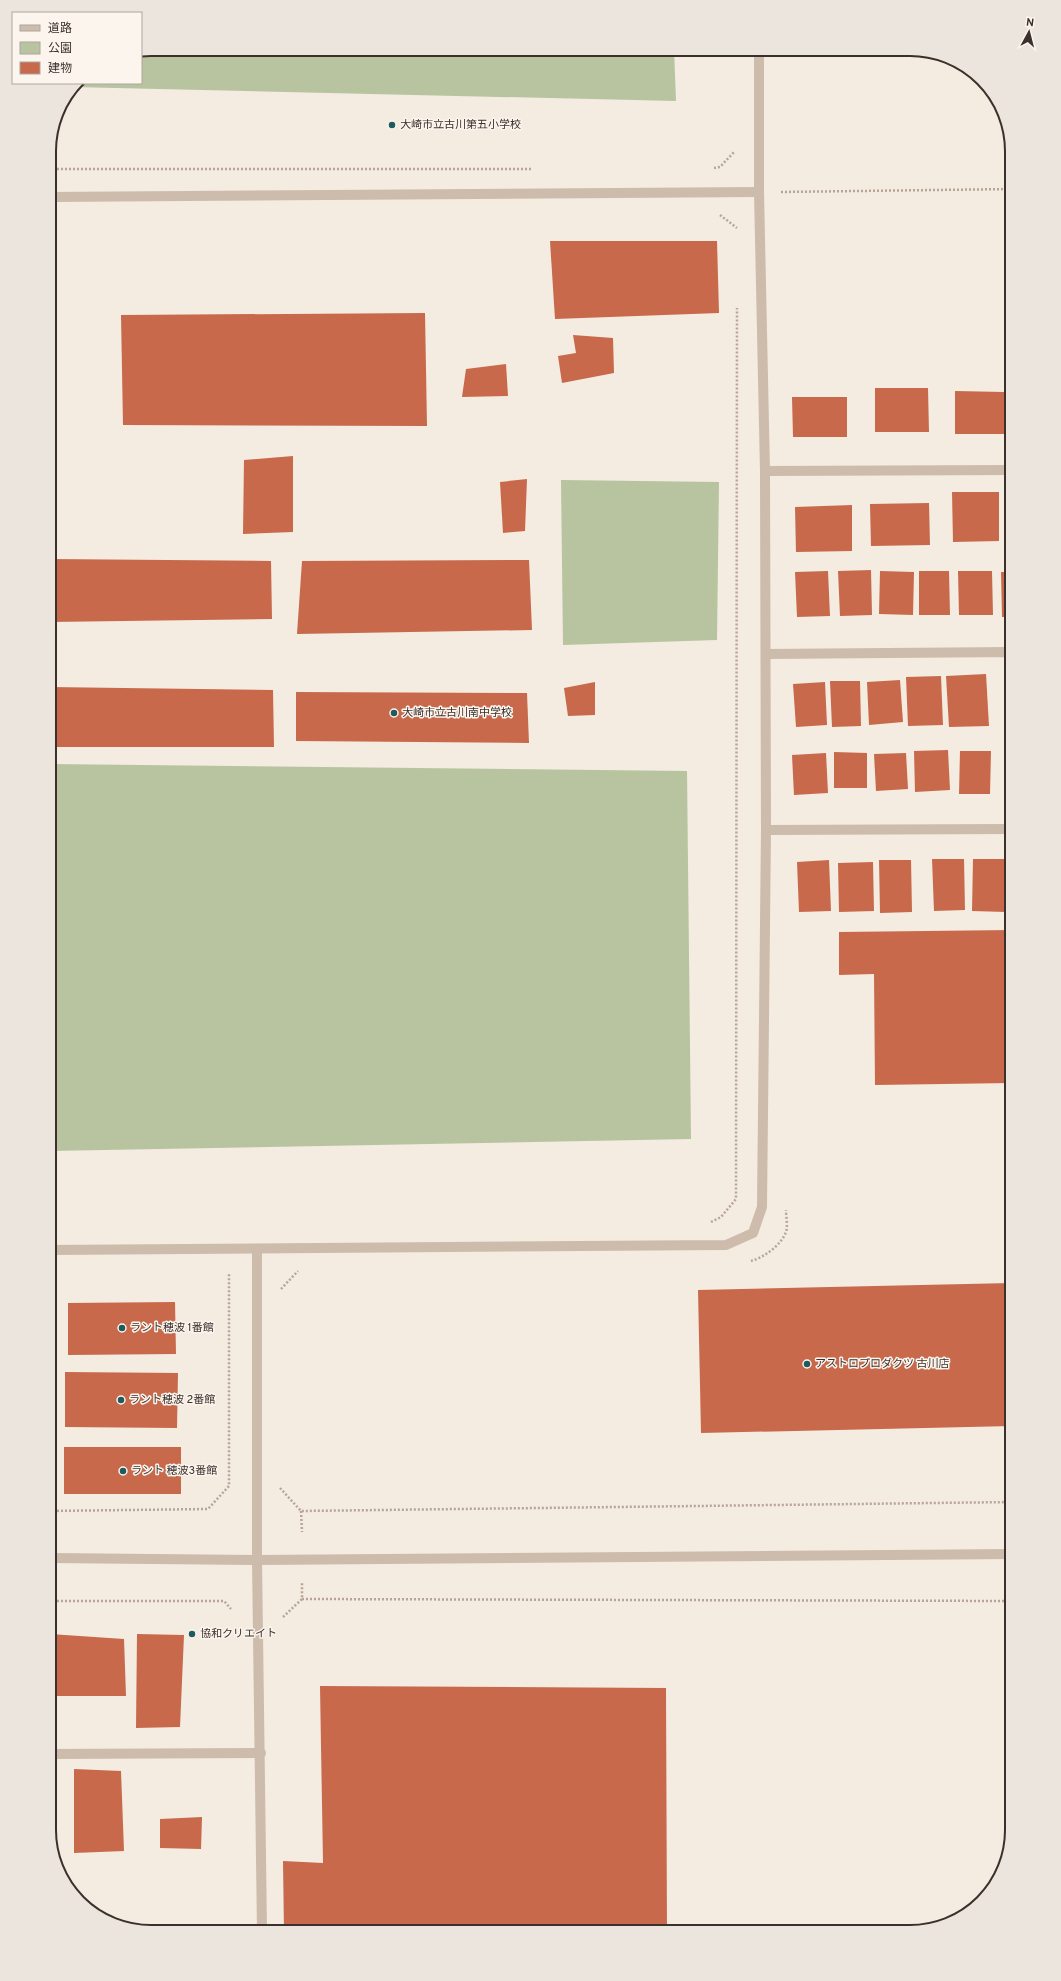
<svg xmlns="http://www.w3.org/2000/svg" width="1061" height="1981" font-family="Overpass,'Noto Sans JP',sans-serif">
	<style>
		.green { fill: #b8c4a0 }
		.building { fill: #c8694b }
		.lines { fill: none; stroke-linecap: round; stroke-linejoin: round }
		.path { stroke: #b9a596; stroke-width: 2.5; stroke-dasharray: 2 2; stroke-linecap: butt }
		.minor { stroke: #cdbbac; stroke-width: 10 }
		.tertiary { stroke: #cdbbac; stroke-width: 10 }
		.poi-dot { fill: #1f5a5e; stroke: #fbf5ee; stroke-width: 1.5 }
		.labels { text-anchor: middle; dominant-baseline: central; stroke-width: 3; stroke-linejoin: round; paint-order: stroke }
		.poi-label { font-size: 11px; fill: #3b302b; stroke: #fbf5ee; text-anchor: start }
		.rim { fill: none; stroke: #3b302b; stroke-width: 2 }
	</style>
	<rect width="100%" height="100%" fill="#f4ebe1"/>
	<g class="green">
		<polygon points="151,49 674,49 676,101 73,87 76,83 141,83 141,51"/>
		<polygon points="561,480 719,482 717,640 563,645"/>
		<polygon points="49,764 687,771 691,1139 49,1151"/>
	</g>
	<g class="building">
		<polygon points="550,241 717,241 719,313 555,319"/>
		<polygon points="425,313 427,426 123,425 121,315"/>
		<polygon points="573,335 613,338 614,373 562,383 558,356 576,353"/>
		<polygon points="506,364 508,396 462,397 466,369"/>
		<polygon points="875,388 928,388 929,432 875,432"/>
		<polygon points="955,391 1004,392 1004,434 955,434"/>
		<polygon points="792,397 847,397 847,437 793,437"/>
		<polygon points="293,456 293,532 243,534 244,460"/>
		<polygon points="527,479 525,531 503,533 500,482"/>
		<polygon points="952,492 999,492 999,541 953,542"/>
		<polygon points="929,503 930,545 871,546 870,504"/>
		<polygon points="852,505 852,551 796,552 795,507"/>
		<polygon points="49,559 271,561 272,619 49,622"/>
		<polygon points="529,560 532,630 297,634 302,561"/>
		<polygon points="871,570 872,615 840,616 838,571"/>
		<polygon points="828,571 830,616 797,617 795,572"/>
		<polygon points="880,571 914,572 913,615 879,614"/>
		<polygon points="919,571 949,571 950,615 919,615"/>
		<polygon points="958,571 992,571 993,615 959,615"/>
		<polygon points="1001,572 1012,572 1012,617 1002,617"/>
		<polygon points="986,674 989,726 949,727 946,676"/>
		<polygon points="941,676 943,725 908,726 906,677"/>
		<polygon points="900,680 903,722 869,725 867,682"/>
		<polygon points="830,681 860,681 861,726 832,727"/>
		<polygon points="595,682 595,715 568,716 564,688"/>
		<polygon points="825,682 827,725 796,727 793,684"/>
		<polygon points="49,687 273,690 274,747 49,747"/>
		<polygon points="296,692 527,693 529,743 296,741"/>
		<polygon points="948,750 950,790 915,792 914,751"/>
		<polygon points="960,751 991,751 990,794 959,794"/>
		<polygon points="834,752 867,753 867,788 834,788"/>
		<polygon points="826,753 828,793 794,795 792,755"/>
		<polygon points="906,753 908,789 876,791 874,754"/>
		<polygon points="932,859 964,859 965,910 934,911"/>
		<polygon points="973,859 1007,859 1006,912 972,911"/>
		<polygon points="829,860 831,911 799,912 797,862"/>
		<polygon points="879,860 911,860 912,912 880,913"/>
		<polygon points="873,862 874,911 839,912 838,863"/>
		<polygon points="1012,930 1012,1083 875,1085 874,974 839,975 839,932"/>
		<polygon points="1012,1283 1012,1426 701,1433 698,1290"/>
		<polygon points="49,1286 51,1286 53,1431 49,1431"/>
		<polygon points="175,1302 176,1354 68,1355 68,1303"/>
		<polygon points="65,1372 178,1373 177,1428 65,1427"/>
		<rect x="64" y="1447" width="117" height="47"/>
		<polygon points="50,1634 124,1639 126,1696 53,1696"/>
		<polygon points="137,1634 184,1635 180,1727 136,1728"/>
		<polygon points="320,1686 666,1688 667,1932 284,1932 283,1861 323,1863"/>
		<polygon points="74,1769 121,1771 124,1851 74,1853"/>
		<polygon points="202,1817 201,1849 160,1848 160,1819"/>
	</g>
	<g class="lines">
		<g class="path">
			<polyline points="714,168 720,167 735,151"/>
			<polyline points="49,169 531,169"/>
			<polyline points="781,192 1012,189"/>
			<polyline points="720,215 737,228"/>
			<polyline points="711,1222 721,1217 736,1199 737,308"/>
			<path d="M751,1261C765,1257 781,1245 786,1232C788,1226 786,1216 786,1210"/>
			<polyline points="281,1289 298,1271"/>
			<polyline points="280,1488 301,1511 1012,1502"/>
			<polyline points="49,1511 208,1509 229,1486 229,1273"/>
			<polyline points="301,1511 302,1532"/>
			<polyline points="302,1599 1012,1601"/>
			<polyline points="49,1601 224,1601 231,1609"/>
			<polyline points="283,1617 302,1599 302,1583"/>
		</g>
		<g class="minor">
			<polyline points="765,471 1012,470"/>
			<polyline points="766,654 1011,652 1012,766"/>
			<polyline points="766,830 1012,829"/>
			<polyline points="257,1249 257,1560 262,1932"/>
			<polyline points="49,1250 726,1245 753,1233 762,1207 766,830 765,471 759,192 759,49"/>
			<polyline points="49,1754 261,1753"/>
			<polyline points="144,1932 186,1932"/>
		</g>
		<g class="tertiary">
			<polyline points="49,197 759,192"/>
			<polyline points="49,1558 257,1560 1012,1554"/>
		</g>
	</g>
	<g class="poi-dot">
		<circle cx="392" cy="125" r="4"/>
		<circle cx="394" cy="713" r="4"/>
		<circle cx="122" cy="1328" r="4"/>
		<circle cx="807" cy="1364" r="4"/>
		<circle cx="121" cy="1400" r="4"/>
		<circle cx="123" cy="1471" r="4"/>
		<circle cx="192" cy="1634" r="4"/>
	</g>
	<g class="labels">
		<g class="poi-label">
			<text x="400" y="125">大崎市立古川第五小学校</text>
			<text x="402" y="713">大崎市立古川南中学校</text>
			<text x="130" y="1328">ラント穂波 1番館</text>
			<text x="815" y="1364">アストロプロダクツ 古川店</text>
			<text x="129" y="1400">ラント穂波 2番館</text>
			<text x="131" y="1471">ラント 穂波3番館</text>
			<text x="200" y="1634">協和クリエイト</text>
		</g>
	</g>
	<path d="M0 0H1061V1981H0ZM151 56H910A95 95 0 0 1 1005 151V1830A95 95 0 0 1 910 1925H151A95 95 0 0 1 56 1830V151A95 95 0 0 1 151 56Z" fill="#ece5de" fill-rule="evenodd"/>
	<path class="rim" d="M151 56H910A95 95 0 0 1 1005 151V1830A95 95 0 0 1 910 1925H151A95 95 0 0 1 56 1830V151A95 95 0 0 1 151 56Z"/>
	<rect x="12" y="12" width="130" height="72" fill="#fbf5ee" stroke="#aea6a0"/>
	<rect x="20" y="25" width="20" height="6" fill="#cdbbac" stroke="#aea6a0"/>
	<text x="48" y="32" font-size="12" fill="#3b302b">道路</text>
	<rect x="20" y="42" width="20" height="12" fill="#b8c4a0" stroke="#aea6a0"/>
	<text x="48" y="52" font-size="12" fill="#3b302b">公園</text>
	<rect x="20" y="62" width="20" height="12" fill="#c8694b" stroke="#aea6a0"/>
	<text x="48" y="72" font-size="12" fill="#3b302b">建物</text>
	<g transform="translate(1029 32) rotate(7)" stroke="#fbf5ee" stroke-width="3" paint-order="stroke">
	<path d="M0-3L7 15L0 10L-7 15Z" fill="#3b302b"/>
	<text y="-6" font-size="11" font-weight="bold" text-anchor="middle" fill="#3b302b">N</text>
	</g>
</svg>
